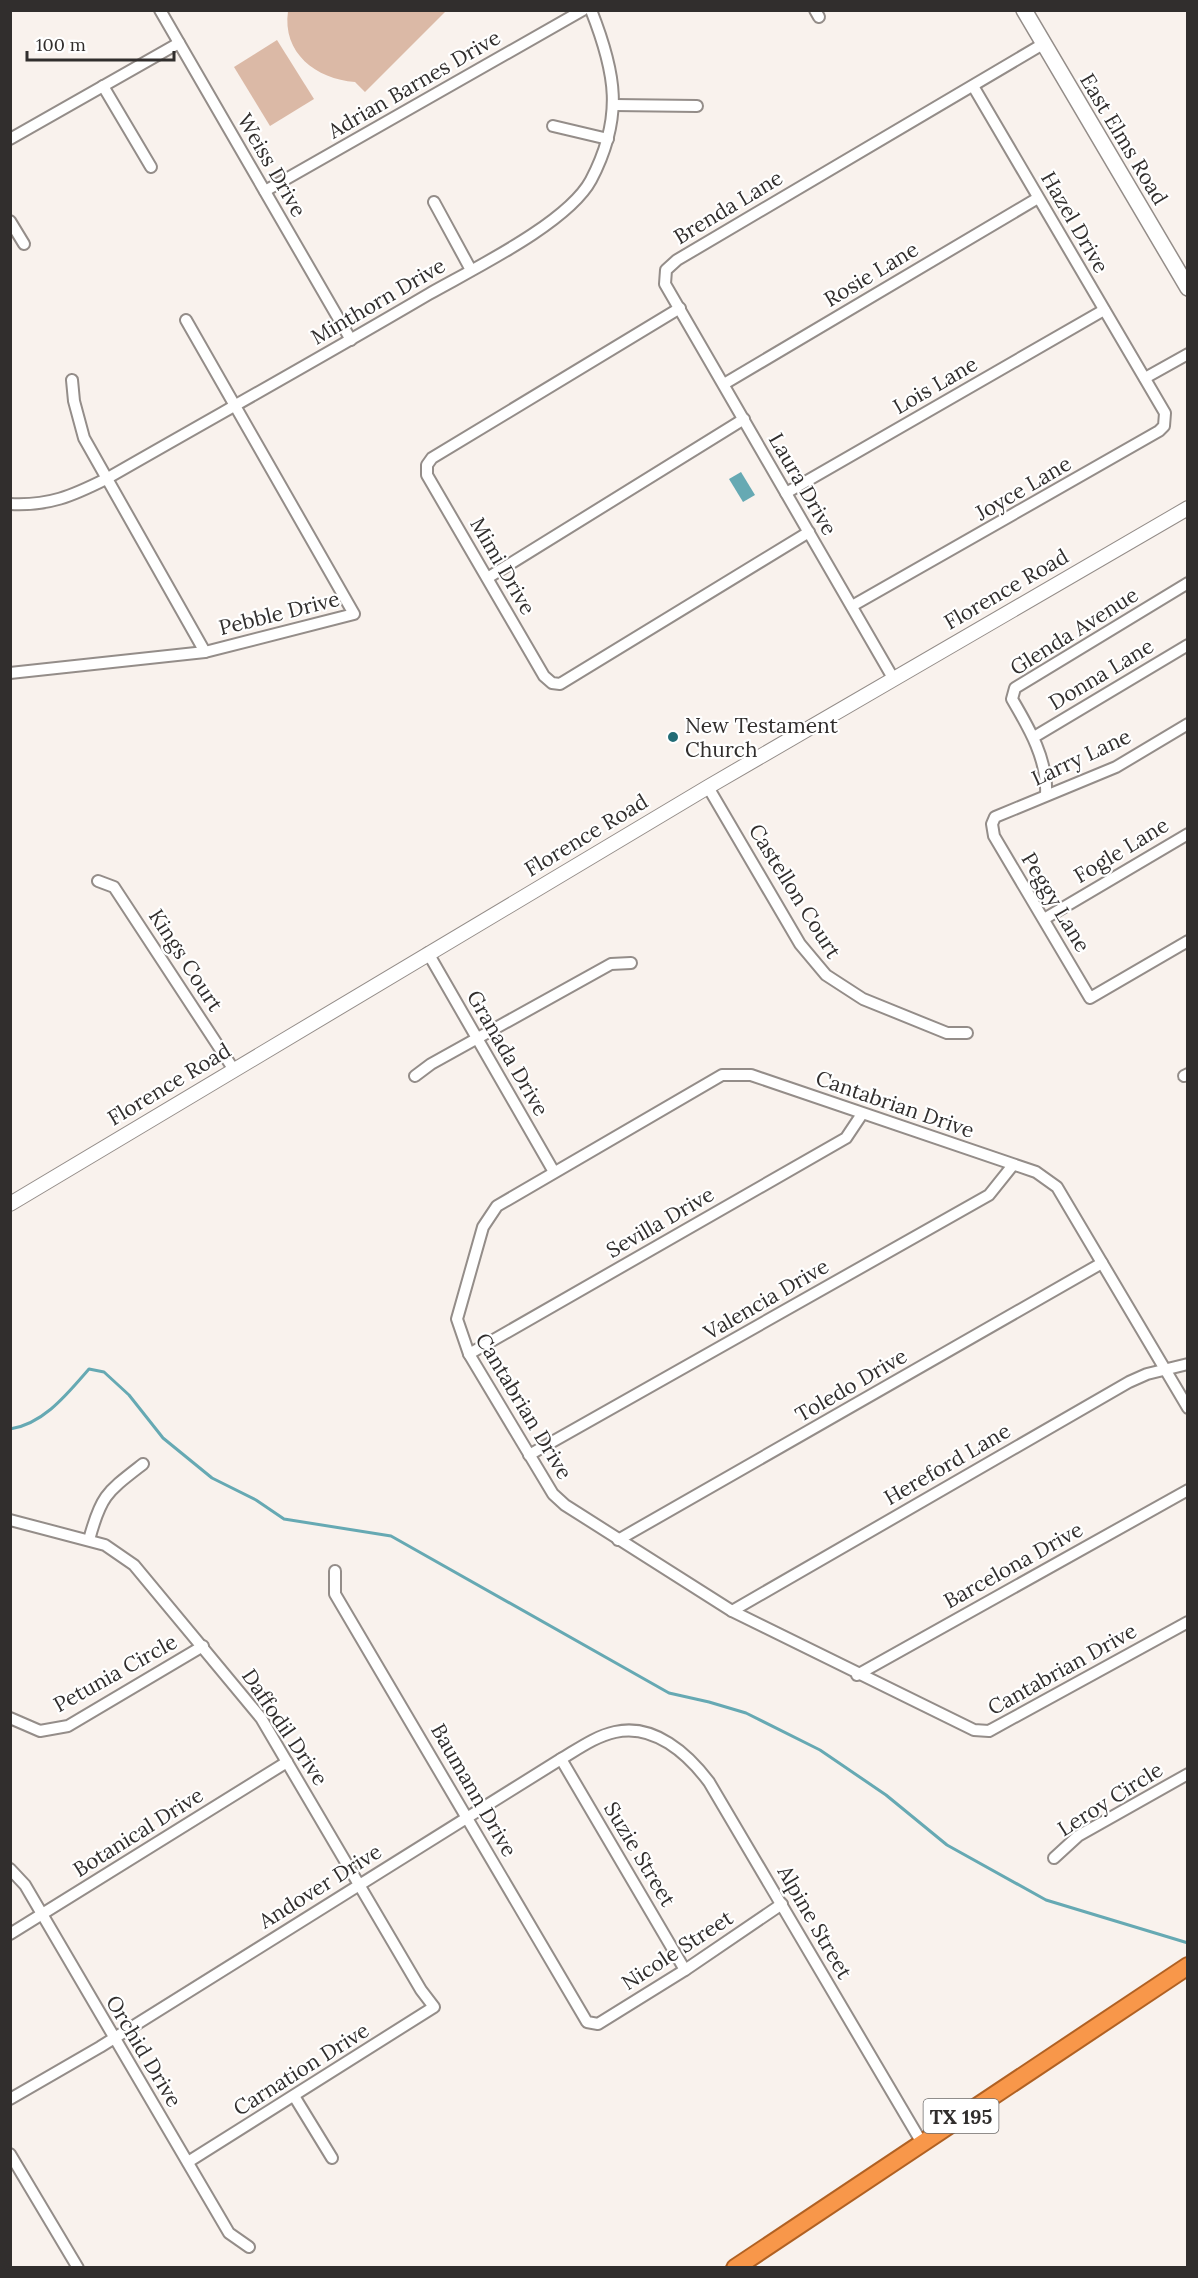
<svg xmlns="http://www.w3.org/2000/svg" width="1198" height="2278" font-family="Lora,serif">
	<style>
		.green { fill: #dbb9a6 }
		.water { fill: #66a9b3 }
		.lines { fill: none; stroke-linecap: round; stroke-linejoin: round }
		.stream { stroke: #66a9b3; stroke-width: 3 }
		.minor-casing { stroke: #948d89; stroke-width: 14 }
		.tertiary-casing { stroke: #948d89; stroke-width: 16 }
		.secondary-casing { stroke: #948d89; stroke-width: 18 }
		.trunk-casing { stroke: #b16123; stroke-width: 20 }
		.minor { stroke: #fff; stroke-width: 10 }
		.tertiary { stroke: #fff; stroke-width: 14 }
		.secondary { stroke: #fff; stroke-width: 15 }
		.trunk { stroke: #f8974a; stroke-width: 16 }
		.poi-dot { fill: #226c76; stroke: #fff; stroke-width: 2 }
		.labels { text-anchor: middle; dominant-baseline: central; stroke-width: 4.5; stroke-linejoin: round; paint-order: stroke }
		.shield { fill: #fff; stroke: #6f6d6c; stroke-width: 1.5 }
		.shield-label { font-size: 20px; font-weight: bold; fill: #312e2d }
		.street-label { font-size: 21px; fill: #312e2d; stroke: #fff }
		.poi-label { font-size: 21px; fill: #312e2d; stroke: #fff; text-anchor: start }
	</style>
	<rect width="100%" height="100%" fill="#f9f2ed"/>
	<g class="green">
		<path d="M288,11V10L446,11L365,92L355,82C316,79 282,53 288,11Z"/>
		<polygon points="277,40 314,99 270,126 234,67"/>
	</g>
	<polygon class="water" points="741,472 755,495 743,502 729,479"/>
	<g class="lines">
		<path class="stream" d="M10,1429C44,1424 68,1393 89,1369L104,1372L129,1395L163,1438L212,1478L256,1500L284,1519L391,1536L669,1693L709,1702L746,1713L820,1750L886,1795L947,1845L1046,1900L1188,1943"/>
		<g class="minor-casing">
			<g id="minor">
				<polyline points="160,10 351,340"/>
				<polyline points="815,10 819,17"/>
				<polyline points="103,86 151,167"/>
				<polyline points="614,105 697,106"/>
				<polyline points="553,126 608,139"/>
				<polyline points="10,139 179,43"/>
				<polyline points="265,191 583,10"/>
				<polyline points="434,202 471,270"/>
				<polyline points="10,221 24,244"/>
				<polyline points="680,308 432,458 427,465 427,475 544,676 552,683 560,684 809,532"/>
				<polyline points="1145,378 1188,354"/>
				<polyline points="72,380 74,401 84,438 205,652"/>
				<polyline points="724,384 1038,198"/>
				<polyline points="786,493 1104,310"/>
				<path d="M10,504C49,506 72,496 106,479C214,417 322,357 429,294C473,269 568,223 591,180C624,117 616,73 591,10"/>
				<polyline points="489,577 744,419"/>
				<polyline points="852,606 1159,431 1164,426 1165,413 973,86"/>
				<polyline points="10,673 205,652 354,614 186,320"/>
				<polyline points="893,678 665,284 666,270 677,260 1043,44"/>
				<polyline points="1188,724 1116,767 995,817 992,824 994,836 1090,998 1188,941"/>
				<polyline points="1034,737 1188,645"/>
				<polyline points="708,787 800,944 826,975 863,999 947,1033 967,1033"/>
				<path d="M1046,795C1048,760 1029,728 1012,699L1015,688L1188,583"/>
				<polyline points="98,881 114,887 234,1070"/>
				<polyline points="1044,919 1188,834"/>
				<polyline points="428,953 554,1172"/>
				<polyline points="415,1076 431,1064 611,964 631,963"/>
				<polyline points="1184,1076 1188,1074"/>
				<polyline points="469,1354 846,1138 862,1114"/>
				<polyline points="1188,1408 1057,1187 1036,1172 751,1075 722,1075 497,1206 483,1227 457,1319 469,1354 553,1494 565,1505 732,1611 974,1730 989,1731 1188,1622"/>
				<polyline points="529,1455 989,1195 1013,1165"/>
				<polyline points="10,1520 105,1545 134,1565 261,1718 421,1990 434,2007 188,2162"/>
				<path d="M89,1540C101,1495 107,1492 143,1464"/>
				<polyline points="618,1540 1102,1263"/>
				<polyline points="335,1571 335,1594 587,2022 598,2024 685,1970 782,1904"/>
				<polyline points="732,1611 1129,1382 1147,1374 1188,1364"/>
				<polyline points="857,1675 1188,1490"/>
				<polyline points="10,1718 40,1731 68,1726 203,1646"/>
				<polyline points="561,1759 685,1970"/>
				<polyline points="1054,1858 1078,1836 1188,1774"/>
				<polyline points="10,1869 25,1885 229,2233 249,2247"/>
				<polyline points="10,1934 287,1762"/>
				<polyline points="294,2096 332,2158"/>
				<path d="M10,2099L100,2047L561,1759C578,1749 596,1736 615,1732C654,1723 688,1754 709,1782L922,2143"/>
				<polyline points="10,2154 78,2268"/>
			</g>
		</g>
		<g class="tertiary-casing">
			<polyline id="tertiary" points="10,1204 708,787 1188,508"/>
		</g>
		<g class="secondary-casing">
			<polyline id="secondary" points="1024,10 1188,288"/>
		</g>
		<g class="trunk-casing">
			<polyline id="trunk" points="735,2268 1188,1966"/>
		</g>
		<use href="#minor" class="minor"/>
		<use href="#tertiary" class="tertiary"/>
		<use href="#secondary" class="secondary"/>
		<use href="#trunk" class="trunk"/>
	</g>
	<circle class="poi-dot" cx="673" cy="737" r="6"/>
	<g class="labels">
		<rect class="shield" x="923.5" y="2099" width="75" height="34" rx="4.5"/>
		<g class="shield-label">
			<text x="961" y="2116">TX 195</text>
		</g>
		<g class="street-label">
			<text transform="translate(414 84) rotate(-30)">Adrian Barnes Drive</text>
			<text transform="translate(1124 139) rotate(59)">East Elms Road</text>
			<text transform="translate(272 165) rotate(60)">Weiss Drive</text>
			<text transform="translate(728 207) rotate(-31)">Brenda Lane</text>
			<text transform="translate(1075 222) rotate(60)">Hazel Drive</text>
			<text transform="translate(871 274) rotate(-31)">Rosie Lane</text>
			<text transform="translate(378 301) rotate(-30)">Minthorn Drive</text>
			<text transform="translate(935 385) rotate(-30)">Lois Lane</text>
			<text transform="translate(803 484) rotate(60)">Laura Drive</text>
			<text transform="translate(1023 488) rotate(-30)">Joyce Lane</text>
			<text transform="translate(503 566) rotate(60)">Mimi Drive</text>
			<text transform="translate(1006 589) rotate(-30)">Florence Road</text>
			<text transform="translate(279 613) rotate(-14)">Pebble Drive</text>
			<text transform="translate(1074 631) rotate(-32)">Glenda Avenue</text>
			<text transform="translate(1101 674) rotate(-31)">Donna Lane</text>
			<text transform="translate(1081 757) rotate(-25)">Larry Lane</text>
			<text transform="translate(586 835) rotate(-31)">Florence Road</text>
			<text transform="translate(1121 850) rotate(-31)">Fogle Lane</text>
			<text transform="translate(795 891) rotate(58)">Castellon Court</text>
			<text transform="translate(1056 902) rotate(59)">Peggy Lane</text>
			<text transform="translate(186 960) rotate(57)">Kings Court</text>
			<text transform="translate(508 1053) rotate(60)">Granada Drive</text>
			<text transform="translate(169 1084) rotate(-31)">Florence Road</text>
			<text transform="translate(895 1104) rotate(19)">Cantabrian Drive</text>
			<text transform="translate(660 1222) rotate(-30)">Sevilla Drive</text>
			<text transform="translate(766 1299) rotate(-30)">Valencia Drive</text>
			<text transform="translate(851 1385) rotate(-30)">Toledo Drive</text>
			<text transform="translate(524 1406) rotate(59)">Cantabrian Drive</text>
			<text transform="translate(947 1464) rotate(-30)">Hereford Lane</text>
			<text transform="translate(1013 1565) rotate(-29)">Barcelona Drive</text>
			<text transform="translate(1062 1669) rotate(-29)">Cantabrian Drive</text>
			<text transform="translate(115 1673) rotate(-29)">Petunia Circle</text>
			<text transform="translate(285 1727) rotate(56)">Daffodil Drive</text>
			<text transform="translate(474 1790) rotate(60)">Baumann Drive</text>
			<text transform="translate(1110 1799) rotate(-32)">Leroy Circle</text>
			<text transform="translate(138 1832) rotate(-32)">Botanical Drive</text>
			<text transform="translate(640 1854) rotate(59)">Suzie Street</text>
			<text transform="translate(320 1886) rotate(-32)">Andover Drive</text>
			<text transform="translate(815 1922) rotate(60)">Alpine Street</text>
			<text transform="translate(677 1950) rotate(-33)">Nicole Street</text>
			<text transform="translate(144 2051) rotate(59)">Orchid Drive</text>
			<text transform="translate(301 2069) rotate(-32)">Carnation Drive</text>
		</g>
		<g class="poi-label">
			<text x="685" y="725">New Testament<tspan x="685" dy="24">Church</tspan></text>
		</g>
	</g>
	<rect width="1198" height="2278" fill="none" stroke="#312e2d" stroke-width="24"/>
	<path d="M27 51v9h147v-9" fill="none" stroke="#312e2d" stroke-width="3"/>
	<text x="36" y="51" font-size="18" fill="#312e2d" stroke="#ffffff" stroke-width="4.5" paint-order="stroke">100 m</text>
</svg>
